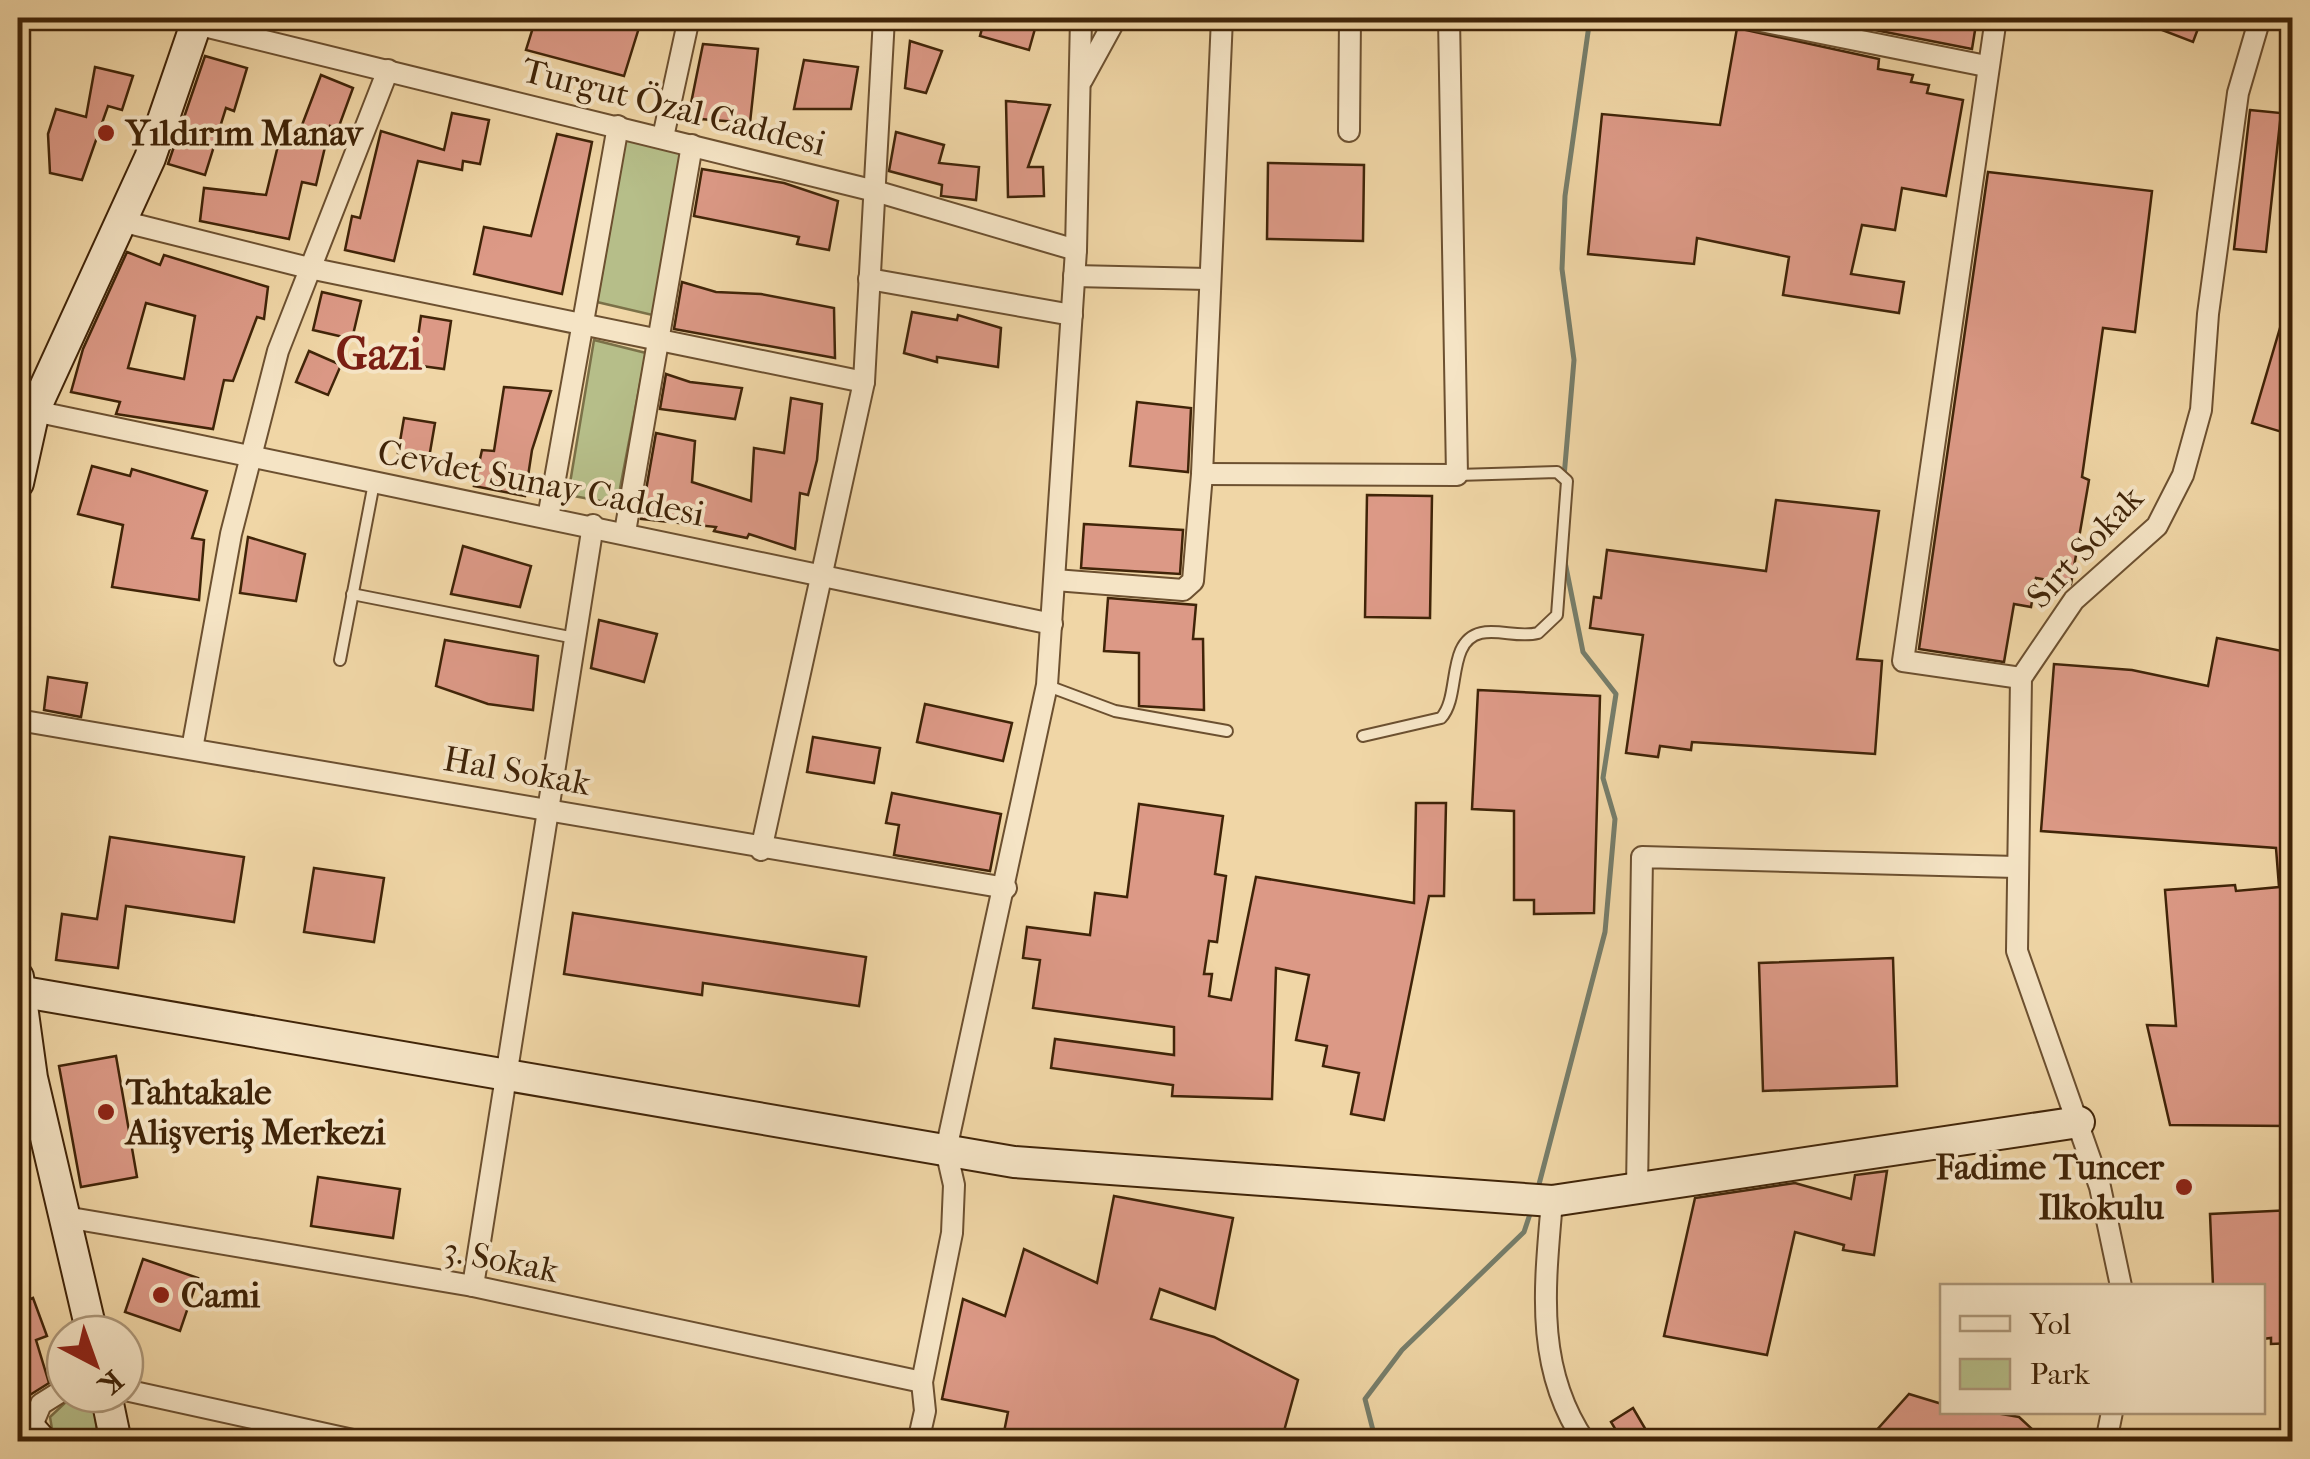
<svg xmlns="http://www.w3.org/2000/svg" width="2310" height="1459" font-family="'IM FELL French Canon',serif">
	<style>
		.green { fill: #b6be89; stroke: #7b7148; stroke-width: 2.5 }
		.lines { fill: none; stroke-linecap: round; stroke-linejoin: round }
		.stream { stroke: #767d6a; stroke-width: 5 }
		.building { fill: #dc9986; stroke: #402408; stroke-width: 2.5; fill-rule: evenodd }
		.lane-casing { stroke: #6c5030; stroke-width: 14 }
		.street-casing { stroke: #6c5030; stroke-width: 24 }
		.secondary-casing { stroke: #402408; stroke-width: 34 }
		.lane { stroke: #f5e4c5; stroke-width: 10 }
		.street { stroke: #f5e4c5; stroke-width: 20 }
		.secondary { stroke: #f5e4c5; stroke-width: 30 }
		.poi-dot { fill: #8f2418; stroke: #f5e4c5; stroke-width: 4 }
		.labels { text-anchor: middle; dominant-baseline: central; stroke-width: 8; stroke-linejoin: round; paint-order: stroke }
		.street-label { font-size: 35px; fill: #402408; stroke: #f5e4c5 }
		.poi-label { font-size: 35px; font-weight: bold; fill: #402408; stroke: #f5e4c5; text-anchor: start }
		.district-label { font-size: 45px; font-weight: bold; fill: #7a1f14; stroke: #f5e4c5 }
	</style>
	<rect width="100%" height="100%" fill="#f0d6a6"/>
	<filter id="stains"><feTurbulence type="fractalNoise" baseFrequency=".002" numOctaves="4"/><feColorMatrix values="0 0 0 0 .2 0 0 0 0 .09 0 0 0 0 .02 0 0 0 .5 -.17"/></filter>
	<radialGradient id="worn" r=".72"><stop offset=".6" stop-color="#630" stop-opacity="0"/><stop offset="1" stop-color="#630" stop-opacity=".3"/></radialGradient>
	<g class="green">
		<polygon points="626,138 685,151 661,317 597,302"/>
		<polygon points="594,340 646,353 617,504 568,495"/>
		<polygon points="69,1399 94,1405 98,1441 54,1441 50,1417"/>
	</g>
	<g class="lines">
		<g class="stream">
			<polyline points="1564,477 1574,360 1562,269 1565,196 1590,18"/>
			<polyline points="1537,1192 1605,932 1615,819 1603,778 1616,694 1583,652 1565,562"/>
			<polyline points="1376,1442 1365,1399 1402,1350 1524,1232 1531,1211"/>
		</g>
	</g>
	<g class="building">
		<polygon points="536,18 574,18 595,24 597,18 642,18 624,76 526,50"/>
		<polygon points="985,18 1038,18 1029,50 980,36"/>
		<polygon points="1814,18 1977,18 1972,49"/>
		<polygon points="2131,18 2202,18 2193,42"/>
		<polygon points="1737,28 1879,59 1878,69 1913,75 1911,82 1929,85 1927,93 1963,100 1946,196 1902,188 1895,230 1862,225 1851,274 1904,282 1899,313 1783,295 1789,257 1697,238 1694,264 1588,254 1602,114 1720,125"/>
		<polygon points="910,41 942,51 926,93 905,88"/>
		<polygon points="703,44 758,49 750,123 688,118"/>
		<polygon points="205,56 247,68 234,111 226,108 205,175 168,164"/>
		<polygon points="804,60 858,67 851,109 794,109"/>
		<polygon points="95,67 133,76 122,110 108,106 82,180 50,173 48,134 56,109 86,117"/>
		<polygon points="321,75 353,88 338,129 330,126 316,185 302,182 289,239 200,221 204,188 266,195 282,129 299,133"/>
		<polygon points="1006,101 1050,105 1028,167 1043,167 1044,196 1008,197"/>
		<polygon points="2250,110 2281,113 2266,252 2234,249"/>
		<polygon points="452,113 489,120 480,164 463,161 462,170 418,161 394,261 345,250 352,216 360,218 381,131 444,150"/>
		<polygon points="896,132 944,145 939,163 979,167 976,200 941,196 942,185 889,171"/>
		<polygon points="557,134 592,142 562,294 474,274 484,227 531,236"/>
		<polygon points="1268,163 1364,165 1363,241 1267,239"/>
		<polygon points="702,169 784,183 838,201 829,250 797,244 799,237 694,216"/>
		<polygon points="1988,172 2152,191 2135,332 2103,328 2082,477 2089,480 2071,584 2036,578 2031,607 2014,604 2004,662 1919,649"/>
		<path d="M127,252L160,265L164,255L268,287L264,319L257,317L233,381L224,380L213,429L116,414L120,402L71,392L83,349ZM146,303L195,316L184,379L128,368Z"/>
		<polygon points="682,282 716,292 761,294 834,308 835,358 674,329"/>
		<polygon points="322,292 361,301 352,339 313,330"/>
		<polygon points="912,312 957,320 958,315 1001,328 998,367 937,357 937,362 904,353"/>
		<polygon points="421,316 451,321 444,369 414,365"/>
		<polygon points="2280,328 2292,331 2292,435 2252,423"/>
		<polygon points="309,351 341,365 328,395 296,382"/>
		<polygon points="666,374 690,382 742,388 735,419 660,409"/>
		<polygon points="504,387 551,391 532,450 525,496 474,486 482,450 494,451"/>
		<polygon points="791,398 822,404 817,460 808,495 800,493 795,549 749,534 747,538 714,531 716,527 641,519 656,433 695,441 692,482 751,501 754,448 784,453"/>
		<polygon points="1137,402 1191,408 1188,472 1130,466"/>
		<polygon points="404,418 435,423 429,458 398,453"/>
		<polygon points="92,466 130,476 132,469 207,491 192,538 204,540 199,600 112,587 123,525 78,514"/>
		<polygon points="1367,495 1432,496 1430,618 1365,617"/>
		<polygon points="1776,500 1879,511 1857,659 1882,661 1875,754 1692,742 1691,750 1660,746 1658,757 1626,753 1643,635 1590,628 1594,597 1601,598 1607,550 1766,571"/>
		<polygon points="1084,524 1183,530 1180,574 1081,568"/>
		<polygon points="248,537 305,554 296,601 240,593"/>
		<polygon points="463,546 531,566 520,607 451,594"/>
		<polygon points="1108,598 1196,605 1193,639 1203,639 1204,710 1139,706 1139,653 1104,651"/>
		<polygon points="599,620 657,634 644,682 591,668"/>
		<polygon points="2217,638 2292,653 2292,1126 2170,1125 2147,1025 2176,1026 2165,890 2235,885 2236,891 2279,887 2276,848 2041,831 2054,664 2132,670 2208,686"/>
		<polygon points="445,640 538,656 533,710 488,704 436,686"/>
		<polygon points="48,677 87,683 81,717 44,710"/>
		<polygon points="1478,690 1600,696 1594,913 1534,914 1534,900 1514,900 1514,811 1472,809"/>
		<polygon points="925,704 1012,723 1003,761 917,742"/>
		<polygon points="813,737 880,748 874,783 807,772"/>
		<polygon points="892,793 1001,814 990,871 894,855 899,825 886,823"/>
		<polygon points="1416,803 1446,803 1444,896 1429,896 1384,1120 1351,1114 1359,1073 1323,1066 1327,1046 1296,1040 1309,975 1276,968 1272,1099 1172,1096 1173,1085 1051,1068 1055,1039 1174,1055 1174,1027 1033,1008 1040,960 1023,958 1027,927 1090,935 1095,893 1127,897 1139,804 1223,816 1215,874 1226,876 1217,942 1209,941 1204,974 1212,974 1209,996 1231,1000 1256,877 1414,903"/>
		<polygon points="110,837 244,857 234,922 126,906 118,968 56,960 62,914 97,919"/>
		<polygon points="314,868 384,878 374,942 304,932"/>
		<polygon points="573,913 866,957 859,1006 703,983 702,995 564,974"/>
		<polygon points="1893,958 1897,1086 1763,1091 1759,963"/>
		<polygon points="116,1056 137,1177 81,1187 59,1066"/>
		<polygon points="1887,1171 1874,1255 1843,1250 1844,1245 1795,1232 1767,1355 1664,1336 1695,1198 1795,1183 1851,1199 1855,1175"/>
		<polygon points="318,1177 400,1189 393,1238 311,1226"/>
		<polygon points="1114,1196 1233,1218 1215,1309 1160,1289 1151,1319 1214,1337 1298,1380 1281,1442 1002,1442 1008,1412 942,1399 963,1299 1005,1316 1024,1249 1097,1283"/>
		<polygon points="2292,1210 2292,1343 2271,1344 2271,1338 2262,1339 2262,1286 2213,1286 2210,1214"/>
		<polygon points="143,1259 198,1278 180,1331 125,1312"/>
		<polygon points="33,1298 47,1336 36,1340 49,1383 25,1398 18,1391 18,1304"/>
		<polygon points="1909,1394 1942,1404 1942,1412 1990,1412 2019,1417 2046,1442 1866,1442"/>
		<polygon points="1633,1408 1653,1442 1623,1442 1611,1422"/>
	</g>
	<g class="lines">
		<g class="lane-casing">
			<g id="lane">
				<polyline points="352,594 575,638"/>
				<polyline points="340,660 374,483"/>
				<polyline points="1048,686 1115,711 1227,731"/>
				<path d="M1363,736L1441,718C1461,697 1446,641 1481,633C1499,629 1519,638 1538,633L1557,615L1567,481L1557,472L1457,475"/>
			</g>
		</g>
		<g class="street-casing">
			<g id="street">
				<polyline points="1746,18 1986,66"/>
				<polyline points="1996,18 1903,661 2021,678"/>
				<polyline points="196,24 875,191 1076,250"/>
				<polyline points="1082,80 1116,18"/>
				<polyline points="1349,131 1350,18"/>
				<polyline points="663,137 689,18"/>
				<polyline points="121,221 309,268 864,382"/>
				<polyline points="1074,276 1208,279"/>
				<polyline points="869,279 1072,315"/>
				<polyline points="27,414 34,411 1052,624"/>
				<polyline points="1202,474 1457,475 1449,18"/>
				<polyline points="548,518 618,126"/>
				<polyline points="625,532 692,145"/>
				<polyline points="1055,580 1183,590 1193,581 1202,474 1222,18"/>
				<polyline points="18,720 1006,888"/>
				<polyline points="192,749 231,534 278,351 388,70"/>
				<polyline points="761,850 864,382 884,18"/>
				<polyline points="1637,1189 1642,857 2016,867"/>
				<path d="M1552,1201C1545,1285 1534,1368 1585,1442"/>
				<polyline points="65,1217 473,1286 922,1382"/>
				<polyline points="473,1286 593,525"/>
				<polyline points="2121,1286 2100,1187 2017,951 2021,678 2074,600 2157,526 2183,475 2201,410 2208,314 2238,93 2260,18"/>
				<polyline points="125,1390 362,1442"/>
				<polyline points="31,1428 41,1404 65,1389"/>
				<polyline points="918,1442 925,1411 922,1382 952,1233 954,1185 946,1150 1047,685 1076,250 1081,18"/>
				<polyline points="2106,1442 2112,1412"/>
			</g>
		</g>
		<g class="secondary-casing">
			<g id="secondary">
				<polyline points="18,483 34,411 150,158 198,18"/>
				<polyline points="18,977 32,1078 92,1334"/>
				<polyline points="18,991 1014,1162 1552,1201 2079,1122"/>
				<polyline points="106,1394 116,1442"/>
				<polyline points="18,1415 42,1442"/>
			</g>
		</g>
		<use href="#lane" class="lane"/>
		<use href="#street" class="street"/>
		<use href="#secondary" class="secondary"/>
	</g>
	<g class="poi-dot">
		<circle cx="106" cy="133" r="10"/>
		<circle cx="106" cy="1112" r="10"/>
		<circle cx="2184" cy="1187" r="10"/>
		<circle cx="161" cy="1295" r="10"/>
	</g>
	<g class="labels">
		<g class="street-label">
			<text transform="translate(674 107) rotate(14)">Turgut Özal Caddesi</text>
			<text transform="translate(541 483) rotate(11)">Cevdet Sunay Caddesi</text>
			<text transform="translate(2085 547) rotate(-47)">Sırt Sokak</text>
			<text transform="translate(517 771) rotate(10)">Hal Sokak</text>
			<text transform="translate(501 1260) rotate(11)">3. Sokak</text>
		</g>
		<g class="poi-label">
			<text x="126" y="133">Yıldırım Manav</text>
			<text x="126" y="1092">Tahtakale<tspan x="126" dy="40">Alişveriş Merkezi</tspan></text>
			<text x="2164" y="1167" text-anchor="end">Fadime Tuncer<tspan x="2164" dy="40">Ilkokulu</tspan></text>
			<text x="181" y="1295">Cami</text>
		</g>
		<g class="district-label">
			<text x="379" y="354">Gazi</text>
		</g>
	</g>
	<rect width="2310" height="1459" fill="none" stroke="#f0d6a6" stroke-width="60"/>
	<rect x="20" y="20" width="2270" height="1419" fill="none" stroke="#402408" stroke-width="5"/>
	<rect x="30" y="30" width="2250" height="1399" fill="none" stroke="#402408" stroke-width="2.5"/>
	<rect x="1940" y="1284" width="325" height="130" fill="#f5e4c5" stroke="#ad9779" stroke-width="2.5"/>
	<rect x="1960" y="1316" width="50" height="15" fill="#f5e4c5" stroke="#ad9779" stroke-width="2.5"/>
	<text x="2030" y="1334" font-size="30" fill="#402408">Yol</text>
	<rect x="1960" y="1359" width="50" height="30" fill="#b6be89" stroke="#ad9779" stroke-width="2.5"/>
	<text x="2030" y="1384" font-size="30" fill="#402408">Park</text>
	<g transform="translate(95 1364) rotate(139)"><circle r="48" fill="#f5e4c5" stroke="#ad9779" stroke-width="2.5"/>
	<path d="M0-8L18 38L0 25L-18 38Z" fill="#8f2418"/>
	<text y="-15" font-size="28" font-weight="bold" text-anchor="middle" fill="#402408">K</text>
	</g>
	<rect width="100%" height="100%" filter="url(#stains)"/>
	<rect width="100%" height="100%" fill="url(#worn)"/>
</svg>
